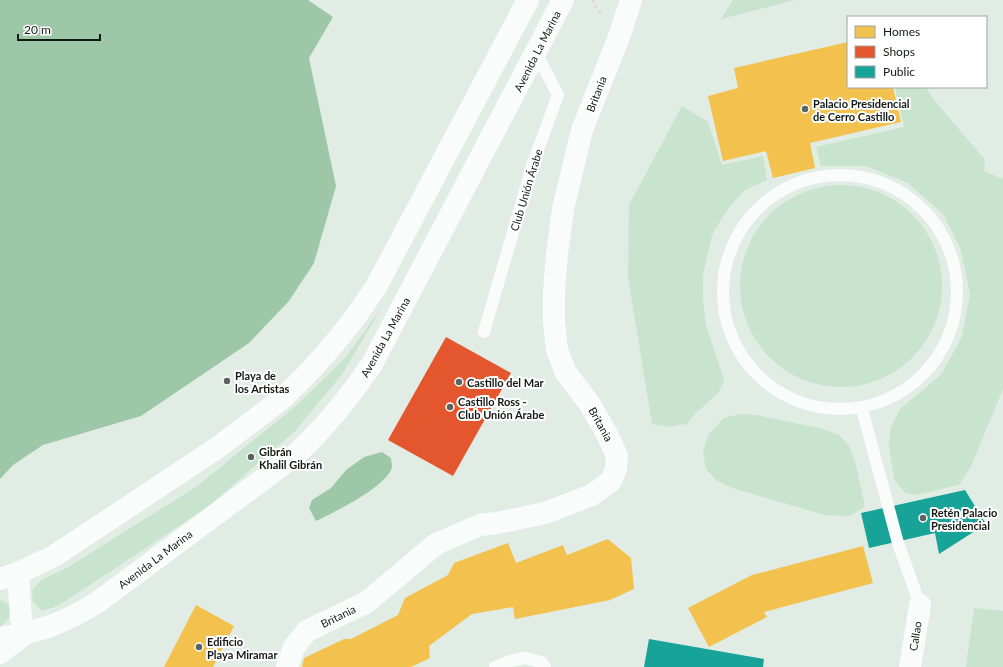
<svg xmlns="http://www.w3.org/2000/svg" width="1003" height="667" font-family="Lato,sans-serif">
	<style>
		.green { fill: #c8e3ce }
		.water { fill: #9ec7a8 }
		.homes { fill: #f2c14e }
		.shops { fill: #e4572e }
		.public { fill: #17a398 }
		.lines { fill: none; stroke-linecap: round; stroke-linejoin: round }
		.path { stroke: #d6d9d6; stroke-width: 2.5; stroke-dasharray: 3 3; stroke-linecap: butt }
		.lane { stroke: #fafcfb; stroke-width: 12 }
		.street { stroke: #fafcfb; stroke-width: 22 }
		.primary { stroke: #fafcfb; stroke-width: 22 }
		.poi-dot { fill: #5b645d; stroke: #fff; stroke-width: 1.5 }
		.labels { text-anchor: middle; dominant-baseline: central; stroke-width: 4; stroke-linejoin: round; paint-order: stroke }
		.street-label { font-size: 11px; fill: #131a15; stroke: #fff }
		.poi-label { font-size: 11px; font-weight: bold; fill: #131a15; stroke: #fff; text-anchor: start }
	</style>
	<rect width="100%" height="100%" fill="#e1ece4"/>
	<g class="green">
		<polygon points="733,0 795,0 721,19"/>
		<polygon points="895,87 926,87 934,100 985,160 984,171 1003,179 1003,389 971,466 959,485 915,495 905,493 894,479 889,445 891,427 900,409 941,375 962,337 970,294 961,250 943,214 908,183 866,166 821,166 816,147 904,127"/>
		<polygon points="682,106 708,122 722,165 763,156 767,180 745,190 729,207 712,235 703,275 703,300 706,326 724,380 719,392 697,412 686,425 682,424 670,427 652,424 628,277 629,205"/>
		<circle cx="841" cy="286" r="101"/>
		<polygon points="380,310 343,373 295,431 209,506 58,606 42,611 33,602 32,591 41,580 67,568 196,487 297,405 346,357"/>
		<polygon points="740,414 756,415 823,429 839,435 849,446 856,465 864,502 864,507 850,516 825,515 732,488 717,481 706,469 703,451 709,434 724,418"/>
		<polygon points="0,600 10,605 10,617 0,627"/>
		<polygon points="974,608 1003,611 1003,667 966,667"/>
	</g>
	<g class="water">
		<polygon points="0,0 308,0 333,17 309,58 336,186 314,263 289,301 249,343 141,416 43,445 13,465 0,479"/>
		<path d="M382,452L391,458C391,461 392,464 392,467C388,486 333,513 316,521L309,508L312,500L331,488L346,470L364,457Z"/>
	</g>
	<g class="homes">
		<polygon points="848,42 848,87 893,87 901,122 810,143 815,168 773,178 766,151 723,161 708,96 738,88 734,68"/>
		<polygon points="608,539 631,558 634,589 610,600 515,619 513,607 472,614 429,646 430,658 411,667 302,667 304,658 344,639 351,639 398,615 405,598 448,575 454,563 508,543 516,563 563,545 567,555"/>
		<polygon points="863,546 873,583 764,612 767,617 709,647 688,608 752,575"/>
		<polygon points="196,605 234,626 213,667 164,667"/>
	</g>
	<polygon class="shops" points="446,337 511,373 453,476 388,440"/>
	<g class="public">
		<polygon points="965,490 986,524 939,554 935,533 869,548 861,513"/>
		<polygon points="649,639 764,659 763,667 644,667"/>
	</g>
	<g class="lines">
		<polyline class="path" points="593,0 595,6 601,13"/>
		<g class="lane">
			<circle cx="840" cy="292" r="117"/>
			<polyline points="484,332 533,163 558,95 536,53"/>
			<polyline points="862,409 898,543 920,605"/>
			<polyline points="495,667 510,661 525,658 541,662 545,667"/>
		</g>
		<g class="street">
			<polyline points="0,653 25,634"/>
			<polyline points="287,667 294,647 307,631 367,602 436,544 480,525 497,523 545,513 592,495 611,481 616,469 617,456 608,436 589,403 566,373 557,350 554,322 554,292 557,254 563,209 582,130 619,37 631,0"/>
			<polyline points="910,667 920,605"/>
		</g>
		<g class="primary">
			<polyline points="18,573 21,619 25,634"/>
			<polyline points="0,579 18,573 54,556 217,448 283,398 309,372 333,345 356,316 376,287 528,0"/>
			<path d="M0,638C40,632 64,623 98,602L293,457C324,429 349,398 372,364L563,0"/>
		</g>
	</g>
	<g class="poi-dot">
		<circle cx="805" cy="109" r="4"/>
		<circle cx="227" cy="381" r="4"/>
		<circle cx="459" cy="382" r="4"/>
		<circle cx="450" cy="407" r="4"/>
		<circle cx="251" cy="457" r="4"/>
		<circle cx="923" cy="518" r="4"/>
		<circle cx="199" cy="647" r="4"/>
	</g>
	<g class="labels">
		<g class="street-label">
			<text transform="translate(537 51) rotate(-63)">Avenida La Marina</text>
			<text transform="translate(596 94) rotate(-69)">Britania</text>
			<text transform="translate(526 190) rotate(-73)">Club Unión Árabe</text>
			<text transform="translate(385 337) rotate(-61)">Avenida La Marina</text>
			<text transform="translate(601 424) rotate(61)">Britania</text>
			<text transform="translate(155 559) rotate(-37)">Avenida La Marina</text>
			<text transform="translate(338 616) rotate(-26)">Britania</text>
			<text transform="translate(915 636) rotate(-81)">Callao</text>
		</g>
		<g class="poi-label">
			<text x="813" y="103">Palacio Presidencial<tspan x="813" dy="13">de Cerro Castillo</tspan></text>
			<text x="235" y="375">Playa de<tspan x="235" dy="13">los Artistas</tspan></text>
			<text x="467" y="382">Castillo del Mar</text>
			<text x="458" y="401">Castillo Ross -<tspan x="458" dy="13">Club Unión Árabe</tspan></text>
			<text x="259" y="451">Gibrán<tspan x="259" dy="13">Khalil Gibrán</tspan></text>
			<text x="931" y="512">Retén Palacio<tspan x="931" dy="13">Presidencial</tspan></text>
			<text x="207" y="641">Edificio<tspan x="207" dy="13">Playa Miramar</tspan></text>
		</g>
	</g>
	<rect x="847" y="16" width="140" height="72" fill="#ffffff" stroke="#a1a3a1"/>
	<rect x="855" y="26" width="20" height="12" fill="#f2c14e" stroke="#a1a3a1"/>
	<text x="883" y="36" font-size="12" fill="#131a15">Homes</text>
	<rect x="855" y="46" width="20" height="12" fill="#e4572e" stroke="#a1a3a1"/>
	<text x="883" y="56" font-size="12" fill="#131a15">Shops</text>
	<rect x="855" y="66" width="20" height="12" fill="#17a398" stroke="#a1a3a1"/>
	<text x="883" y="76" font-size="12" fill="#131a15">Public</text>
	<path d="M18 34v6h82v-6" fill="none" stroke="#131a15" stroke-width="2"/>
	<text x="24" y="34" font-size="12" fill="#131a15" stroke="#ffffff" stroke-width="3" paint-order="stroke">20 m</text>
</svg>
